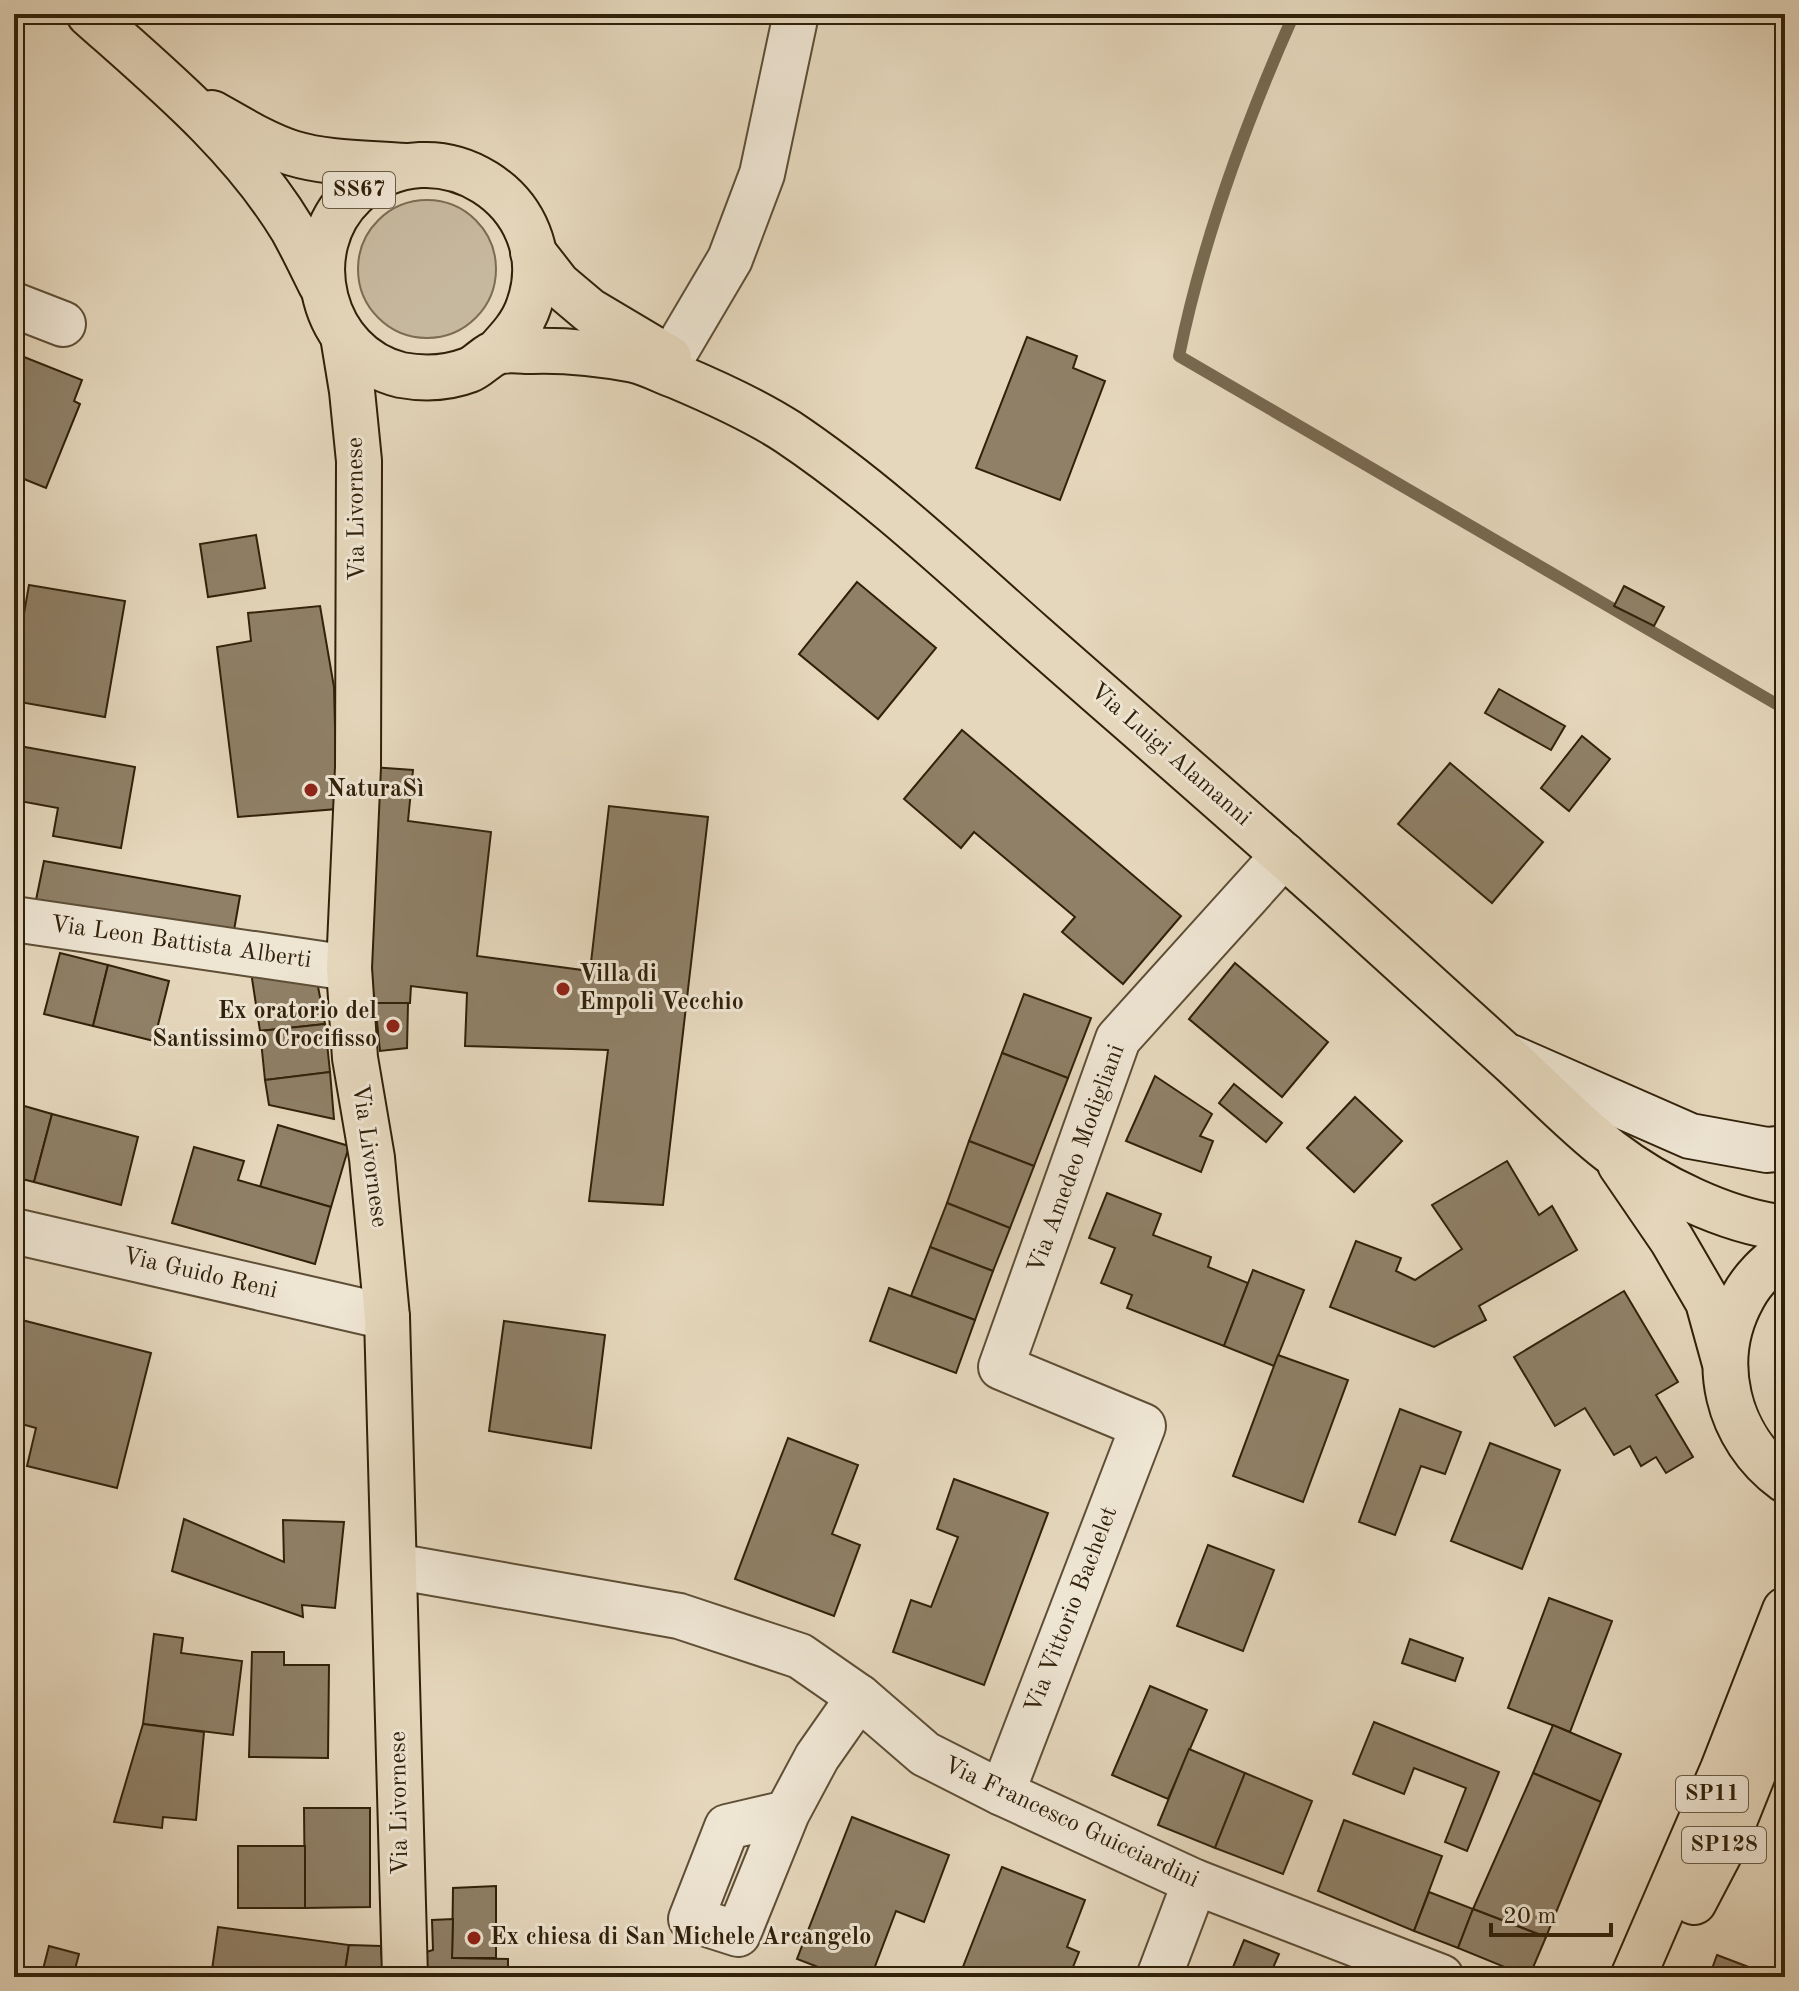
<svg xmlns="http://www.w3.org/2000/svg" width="1799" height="1991" font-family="'Old Standard TT',serif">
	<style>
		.green { fill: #c6b89e; stroke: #7c6c54; stroke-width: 2 }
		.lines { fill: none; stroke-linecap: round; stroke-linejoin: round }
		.stream { stroke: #786950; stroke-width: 12 }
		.building { fill: #8f8067; stroke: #31210a; stroke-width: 2 }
		.minor-casing { stroke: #5e4e36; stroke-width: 48 }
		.secondary-casing { stroke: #31210a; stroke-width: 48 }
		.primary-casing { stroke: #31210a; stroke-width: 48 }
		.minor { stroke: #eee5d3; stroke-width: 44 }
		.secondary { stroke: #eee5d3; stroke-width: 44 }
		.primary { stroke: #e5d7bc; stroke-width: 44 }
		.poi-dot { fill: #8f2418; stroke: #eee5d3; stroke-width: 3 }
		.labels { text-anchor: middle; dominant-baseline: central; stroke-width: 6; stroke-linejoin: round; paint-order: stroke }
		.shield { fill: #eee5d3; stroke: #6a5c46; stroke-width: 2 }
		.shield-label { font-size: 22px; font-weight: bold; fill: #31210a }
		.street-label { font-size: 24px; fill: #31210a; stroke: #eee5d3 }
		.poi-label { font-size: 24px; font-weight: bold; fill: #31210a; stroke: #eee5d3; text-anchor: start }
	</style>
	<rect width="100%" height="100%" fill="#e5d7bc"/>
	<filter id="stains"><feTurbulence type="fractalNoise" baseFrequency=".0025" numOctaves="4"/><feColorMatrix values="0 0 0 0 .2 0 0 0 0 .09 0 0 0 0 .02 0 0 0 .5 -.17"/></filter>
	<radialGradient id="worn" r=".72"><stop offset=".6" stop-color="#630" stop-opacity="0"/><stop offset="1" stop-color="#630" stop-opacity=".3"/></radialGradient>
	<circle class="green" cx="427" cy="269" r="69"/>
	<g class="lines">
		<path class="stream" d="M1294,14C1245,124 1203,238 1179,356L1785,709"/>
	</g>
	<g class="building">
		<polygon points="1027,337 1077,356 1073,368 1105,381 1060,500 976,468"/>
		<polygon points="14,353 82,380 74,401 80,404 46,488 14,475"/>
		<polygon points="256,535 265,588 208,597 200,544"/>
		<polygon points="857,582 936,648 878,719 799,654"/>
		<polygon points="29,585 125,601 105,717 14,701 14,670"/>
		<polygon points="1624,586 1664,607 1654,626 1614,606"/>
		<polygon points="320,606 334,687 337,809 238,817 217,647 251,641 248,613"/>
		<polygon points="1499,689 1565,726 1551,750 1485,713"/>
		<polygon points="962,730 1181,916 1123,984 1062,932 1075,917 974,832 961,848 904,799"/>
		<polygon points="1582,736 1610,759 1569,811 1541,788"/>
		<polygon points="14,745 135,767 121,848 53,836 58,808 14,800"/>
		<polygon points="1450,763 1543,842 1492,903 1398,824"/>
		<polygon points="371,767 413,770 408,821 491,832 477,956 590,971 609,806 708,817 663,1205 589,1201 608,1050 465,1046 467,993 411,986 410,1003 375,1003 366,953"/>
		<polygon points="44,861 240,896 233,936 36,900"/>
		<polygon points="14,943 21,944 14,979"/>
		<polygon points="60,953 108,965 93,1026 44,1014"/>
		<polygon points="1235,963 1328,1042 1282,1097 1189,1019"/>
		<polygon points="108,965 169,981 154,1041 93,1026"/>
		<polygon points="251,972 317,981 325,1024 260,1031"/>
		<polygon points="1024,994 1091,1018 1068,1078 1002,1053"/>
		<polygon points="375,1003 408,1003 407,1048 380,1051"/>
		<polygon points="325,1024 330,1072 265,1080 260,1031"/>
		<polygon points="1002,1053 1068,1078 1034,1166 969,1141"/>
		<polygon points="330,1072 334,1119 269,1105 265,1080"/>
		<polygon points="1155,1076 1212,1114 1200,1136 1213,1141 1201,1172 1126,1141"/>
		<polygon points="1234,1084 1282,1123 1266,1142 1219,1103"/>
		<polygon points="1355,1097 1402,1141 1354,1192 1307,1148"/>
		<polygon points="14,1103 52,1114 34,1182 14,1177"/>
		<polygon points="52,1114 138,1137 121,1205 34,1182"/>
		<polygon points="278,1125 349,1146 331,1207 260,1187"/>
		<polygon points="969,1141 1034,1166 1010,1228 947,1203"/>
		<polygon points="194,1147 244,1161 238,1180 331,1207 315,1264 172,1223"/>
		<polygon points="1507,1161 1539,1215 1552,1206 1577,1250 1479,1306 1486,1320 1434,1347 1330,1307 1356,1241 1401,1258 1396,1271 1415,1280 1462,1249 1432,1205"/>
		<polygon points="1107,1193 1161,1214 1153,1235 1211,1257 1208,1267 1248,1283 1224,1346 1127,1308 1132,1295 1101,1283 1115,1248 1089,1238"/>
		<polygon points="947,1203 1010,1228 993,1271 930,1247"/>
		<polygon points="930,1247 993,1271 975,1320 911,1296"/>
		<polygon points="1253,1270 1304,1290 1274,1366 1224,1346"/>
		<polygon points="889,1288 975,1320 956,1373 870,1341"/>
		<polygon points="1624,1291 1678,1382 1656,1395 1693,1457 1666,1473 1656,1457 1641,1466 1630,1446 1614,1455 1585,1408 1555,1426 1514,1357"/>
		<polygon points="14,1318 151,1353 117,1488 27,1466 36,1428 14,1422"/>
		<polygon points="504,1321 605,1335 591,1448 489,1431"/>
		<polygon points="1278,1355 1348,1380 1303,1502 1233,1476"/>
		<polygon points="1400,1409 1461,1432 1445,1474 1421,1466 1395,1535 1359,1522"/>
		<polygon points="788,1438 858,1465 832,1534 860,1545 834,1616 735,1579"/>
		<polygon points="1490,1443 1560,1470 1522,1569 1451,1541"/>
		<polygon points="954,1479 1048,1513 984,1685 893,1652 911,1600 931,1607 958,1537 937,1529"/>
		<polygon points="184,1519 284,1562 283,1520 344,1522 335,1608 302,1605 303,1617 172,1571"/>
		<polygon points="1208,1545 1274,1570 1243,1651 1177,1626"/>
		<polygon points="1549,1598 1612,1621 1570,1732 1508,1708"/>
		<polygon points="154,1634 183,1638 181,1653 242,1661 233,1735 143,1724"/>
		<polygon points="1410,1639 1463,1658 1455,1681 1402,1663"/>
		<polygon points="252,1652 284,1652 284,1665 329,1665 328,1758 249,1757"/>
		<polygon points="1150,1686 1207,1710 1168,1799 1112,1775"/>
		<polygon points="1374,1722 1499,1772 1467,1851 1445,1842 1466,1788 1414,1768 1404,1794 1353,1774"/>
		<polygon points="143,1724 204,1732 196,1820 163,1817 162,1828 114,1822"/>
		<polygon points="1553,1725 1621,1754 1601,1802 1533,1773"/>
		<polygon points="1189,1749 1245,1773 1215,1848 1158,1825"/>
		<polygon points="1245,1773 1312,1801 1283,1874 1215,1848"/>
		<polygon points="1533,1773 1601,1802 1546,1937 1473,1909"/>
		<polygon points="304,1808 370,1808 370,1907 305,1908"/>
		<polygon points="852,1817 949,1855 924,1922 896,1911 871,1977 844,1977 797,1959"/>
		<polygon points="1344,1820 1442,1856 1414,1931 1318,1891"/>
		<rect x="238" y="1846" width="67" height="62"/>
		<polygon points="1002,1867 1085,1900 1067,1947 1079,1952 1069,1977 959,1977"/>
		<polygon points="496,1886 496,1958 452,1958 453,1888"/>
		<polygon points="1429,1892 1473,1909 1458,1948 1414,1931"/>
		<polygon points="1473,1909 1546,1937 1529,1977 1458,1948"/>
		<polygon points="453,1919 452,1958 508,1959 508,1977 426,1977 426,1952 433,1950 432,1920"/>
		<polygon points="218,1927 349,1945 344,1977 211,1977"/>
		<polygon points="1244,1940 1279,1954 1269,1977 1229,1977"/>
		<polygon points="349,1945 381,1946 383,1977 344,1977"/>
		<polygon points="49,1946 79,1954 73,1977 41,1977"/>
		<polygon points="1717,1955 1775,1977 1709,1977"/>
		<polygon points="170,1967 194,1972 193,1977 168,1977"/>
	</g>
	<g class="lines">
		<g class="minor-casing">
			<g id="minor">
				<polyline points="14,305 63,324"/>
				<polyline points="671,359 730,259 762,174 796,14"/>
				<polyline points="14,919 349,968"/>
				<polyline points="14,1231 387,1317"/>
				<polyline points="394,1566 679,1616 800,1656 859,1697 925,1754 1002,1793 1195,1882 1441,1977"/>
				<polyline points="1002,1793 1143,1426 1001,1367 1118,1039 1284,855"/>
				<polyline points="787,1813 727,1827 691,1919 738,1934 787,1813 817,1757 859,1697"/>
				<polyline points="1159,1977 1195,1882"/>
			</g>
		</g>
		<g class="secondary-casing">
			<polyline id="secondary" points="1510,1057 1690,1136 1767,1150 1785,1148"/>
		</g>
		<g class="primary-casing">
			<g id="primary">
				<path d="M89,14C162,79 242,145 293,230C303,248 312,267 321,285"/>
				<path d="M212,113C237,127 264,144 292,153C328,164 368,163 405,166"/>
				<polyline points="533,252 558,284 590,311 669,358"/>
				<polyline points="343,336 352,391 359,461 358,767 349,968 355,1058 372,1158 387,1317 405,1977"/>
				<path d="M497,352C510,338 523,324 529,305C565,201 434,119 354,194C295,250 322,356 401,375C423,379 448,378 469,370C479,366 487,355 498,352C507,349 522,351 532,351C564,350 602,354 634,360C648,363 662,371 676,376C714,392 754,410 788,432C876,491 954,565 1033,635C1141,730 1250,824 1357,921C1408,967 1459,1013 1509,1059C1542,1089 1574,1123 1610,1151C1657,1187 1725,1221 1785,1228"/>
				<polyline points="1620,1164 1672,1240 1708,1302 1724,1360"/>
				<path d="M1785,1251C1769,1264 1753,1278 1743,1297C1708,1360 1727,1438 1785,1480"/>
				<polyline points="1694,1902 1727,1839 1763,1749 1785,1707"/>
				<polyline points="1633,1977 1723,1769 1785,1610"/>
			</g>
		</g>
		<use href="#minor" class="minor"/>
		<use href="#secondary" class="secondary"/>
		<use href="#primary" class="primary"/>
	</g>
	<g class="poi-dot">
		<circle cx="311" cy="790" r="8"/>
		<circle cx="563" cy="989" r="8"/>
		<circle cx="393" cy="1026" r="8"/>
		<circle cx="474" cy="1938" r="8"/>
	</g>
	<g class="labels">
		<g class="shield">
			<rect x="323" y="172" width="72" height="36" rx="6"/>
			<rect x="1676" y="1776" width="72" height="36" rx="6"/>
			<rect x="1682" y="1827" width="84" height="36" rx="6"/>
		</g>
		<g class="shield-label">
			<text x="359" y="190">SS67</text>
			<text x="1712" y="1794">SP11</text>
			<text x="1724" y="1845">SP128</text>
		</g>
		<g class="street-label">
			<text transform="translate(357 509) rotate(-91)">Via Livornese</text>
			<text transform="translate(1170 755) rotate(41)">Via Luigi Alamanni</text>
			<text transform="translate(181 943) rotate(8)">Via Leon Battista Alberti</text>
			<text transform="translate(369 1156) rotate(82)">Via Livornese</text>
			<text transform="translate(1077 1159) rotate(-70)">Via Amedeo Modigliani</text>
			<text transform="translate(200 1274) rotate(13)">Via Guido Reni</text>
			<text transform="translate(1072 1610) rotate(-69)">Via Vittorio Bachelet</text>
			<text transform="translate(400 1803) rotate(-91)">Via Livornese</text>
			<text transform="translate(1071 1823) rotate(25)">Via Francesco Guicciardini</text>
		</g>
		<g class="poi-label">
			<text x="327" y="790">NaturaSì</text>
			<text x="579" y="975">Villa di<tspan x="579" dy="28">Empoli Vecchio</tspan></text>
			<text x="377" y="1012" text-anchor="end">Ex oratorio del<tspan x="377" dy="28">Santissimo Crocifisso</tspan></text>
			<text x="490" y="1938">Ex chiesa di San Michele Arcangelo</text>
		</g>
	</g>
	<rect width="1799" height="1991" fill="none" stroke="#e5d7bc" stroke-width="48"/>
	<rect x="16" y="16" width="1767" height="1959" fill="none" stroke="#31210a" stroke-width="4"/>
	<rect x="24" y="24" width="1751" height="1943" fill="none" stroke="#31210a" stroke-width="2"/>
	<path d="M1491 1923v12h120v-12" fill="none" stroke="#31210a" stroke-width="4"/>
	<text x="1503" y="1923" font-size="24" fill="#31210a" stroke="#eee5d3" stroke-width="6" paint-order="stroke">20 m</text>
	<rect width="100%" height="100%" filter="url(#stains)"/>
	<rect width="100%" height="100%" fill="url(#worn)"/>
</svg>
